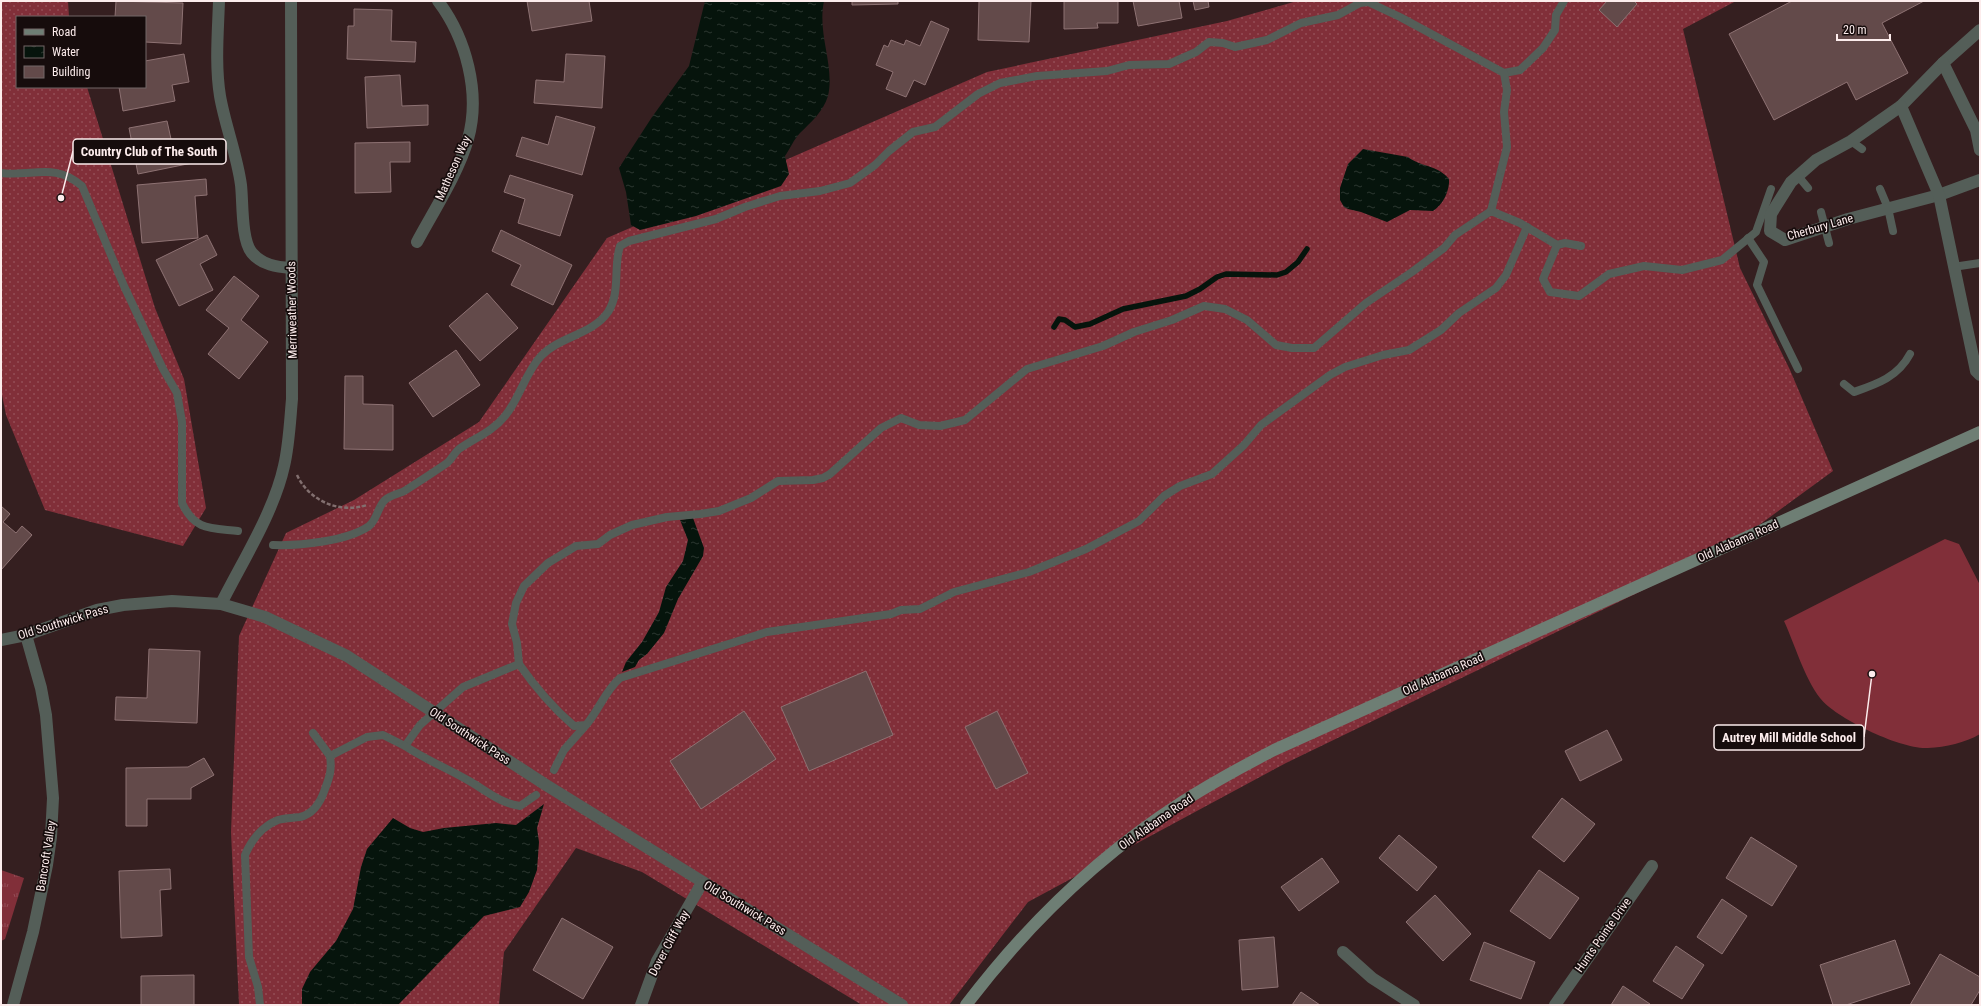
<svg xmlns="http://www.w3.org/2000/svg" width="1981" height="1006" font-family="'Roboto Condensed',sans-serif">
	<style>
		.grass { fill: url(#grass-dots) }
		.park { fill: url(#park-tufts) }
		.pitch { fill: #812f39 }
		.water { fill: url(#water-ripples) }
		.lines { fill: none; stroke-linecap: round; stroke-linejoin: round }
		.stream { stroke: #06140c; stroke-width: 5.5 }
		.building { fill: #634a4a; stroke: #8e7273 }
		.path { stroke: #826f6f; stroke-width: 2.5; stroke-dasharray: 4 2; stroke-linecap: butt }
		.lane { stroke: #545e58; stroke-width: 8 }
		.street { stroke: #545e58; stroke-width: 12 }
		.secondary { stroke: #6e7e74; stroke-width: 12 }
		.labels { text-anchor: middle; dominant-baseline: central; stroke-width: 3.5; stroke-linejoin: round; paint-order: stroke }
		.street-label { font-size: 12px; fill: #fcecec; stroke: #160c0c }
		.leader { fill: none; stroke: #fcecec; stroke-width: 1.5 }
		.callout-dot { fill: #fcecec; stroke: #160c0c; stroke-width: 1.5 }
		.callout { fill: #160c0c; stroke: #fcecec; stroke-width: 1.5 }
		.callout-label { font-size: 13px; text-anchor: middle; font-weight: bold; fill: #fcecec }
	</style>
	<defs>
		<pattern id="grass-dots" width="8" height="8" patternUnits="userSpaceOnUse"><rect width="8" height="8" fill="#812f39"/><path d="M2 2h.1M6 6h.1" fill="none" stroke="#944d56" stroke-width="1.8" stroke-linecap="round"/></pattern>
		<pattern id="park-tufts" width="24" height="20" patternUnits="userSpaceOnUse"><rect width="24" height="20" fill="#812f39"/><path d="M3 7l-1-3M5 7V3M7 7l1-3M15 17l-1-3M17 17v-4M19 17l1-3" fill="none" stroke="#944d56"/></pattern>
		<pattern id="water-ripples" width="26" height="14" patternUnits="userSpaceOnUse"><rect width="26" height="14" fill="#06140c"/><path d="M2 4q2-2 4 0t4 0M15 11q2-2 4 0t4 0" fill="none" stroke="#2b3630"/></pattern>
	</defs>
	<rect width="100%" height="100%" fill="#351f20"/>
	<g class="grass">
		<polygon points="1,1 68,1 69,17 17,17 17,87 87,87 155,308 184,379 206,508 183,546 45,510 6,415 1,390"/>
		<polygon points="1297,1 1736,1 1683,29 1740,268 1790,370 1833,471 1722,552 1286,763 1028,902 949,1005 862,1005 642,872 576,848 504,952 499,1005 239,1005 231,832 239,636 286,533 354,500 479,422 607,238 987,72 1227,21"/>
	</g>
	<polygon class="park" points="1,870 24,878 5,939 1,941"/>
	<path class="pitch" d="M1945,539L1959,544L1980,585V734C1965,743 1946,747 1928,748C1902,750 1835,718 1820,698C1804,677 1795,645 1784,621Z"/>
	<g class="water">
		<path d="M705,1H824C817,35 835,65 828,96C823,112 811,122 800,133C794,139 790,149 785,156L789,174L781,186L696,216L640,230L631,225L626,192L619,168L652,117L689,66Z"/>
		<path d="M1363,149L1408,157C1421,167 1438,165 1449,179C1450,190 1443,205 1433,211L1410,210L1387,222L1361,212L1348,209L1344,207L1340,200V188L1348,164Z"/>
		<polygon points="693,518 704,548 703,556 678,599 664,633 647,654 639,660 635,667 622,672 626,662 642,642 659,612 666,587 683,561 688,540 680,520"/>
		<polygon points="544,804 537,828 539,842 537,870 529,892 520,907 484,916 398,1005 302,1005 302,989 310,972 336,941 353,909 361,867 367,849 393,818 410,828 423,832 444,828 496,823 516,825"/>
	</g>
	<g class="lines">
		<polyline class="stream" points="1054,327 1059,319 1065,320 1075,327 1090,324 1123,309 1186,296 1200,289 1217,277 1226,274 1277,275 1286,272 1298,262 1307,249"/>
	</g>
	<g class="building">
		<polygon points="116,1 183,3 181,44 145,42 145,17 115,17"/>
		<polygon points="527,1 589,1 592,21 532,31"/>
		<polygon points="852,1 898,1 898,4 852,5"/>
		<polygon points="979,1 1031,1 1029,42 978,40"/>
		<polygon points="1064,1 1118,1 1118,23 1097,23 1098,28 1064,29"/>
		<polygon points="1133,1 1179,1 1182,18 1138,26"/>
		<polygon points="1193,1 1208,1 1209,7 1195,10"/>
		<polygon points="1607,1 1634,1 1637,4 1617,27 1599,10"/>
		<polygon points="1792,1 1924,1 1882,23 1908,73 1856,100 1847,82 1774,120 1729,34"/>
		<polygon points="354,9 392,10 391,41 416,42 415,62 347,59 348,26 354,26"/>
		<polygon points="931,21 949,29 925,85 914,80 906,97 886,89 893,72 876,65 884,45 888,47 891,40 904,45 906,40 920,46"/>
		<polygon points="184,54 189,82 172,85 175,101 123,111 119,87 145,87 145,61"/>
		<polygon points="566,54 605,56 602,108 534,103 536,80 564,82"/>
		<polygon points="400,75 402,106 428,105 428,125 367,128 365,77"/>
		<polygon points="556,116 595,127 582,175 516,156 522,137 548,145"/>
		<polygon points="167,121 173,148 204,141 207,160 138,174 129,128"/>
		<polygon points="410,142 410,162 390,162 391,192 355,193 355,143"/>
		<polygon points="510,175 573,195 560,236 518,223 525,199 504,192"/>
		<polygon points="206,179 207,195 195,196 198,238 142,243 137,185"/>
		<polygon points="501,230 572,265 553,305 511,285 521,265 492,251"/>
		<polygon points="207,235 217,255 200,264 213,290 179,306 156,260"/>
		<polygon points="234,276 259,296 241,320 268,342 239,379 208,354 229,328 206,310"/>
		<polygon points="487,293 518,328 480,361 449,326"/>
		<polygon points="456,350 480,385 433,417 409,383"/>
		<polygon points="345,376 363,376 363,404 393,405 393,450 344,449"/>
		<polygon points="1,506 10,514 3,522 16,533 22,526 32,535 1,570"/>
		<polygon points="149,649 200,651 197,723 115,720 116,697 147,698"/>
		<polygon points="866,671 893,735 809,771 781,707"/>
		<polygon points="744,711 776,759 701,809 670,761"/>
		<polygon points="997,711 1028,773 996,789 965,727"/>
		<polygon points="1607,730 1622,760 1580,781 1565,751"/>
		<polygon points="204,758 214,775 191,788 191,799 147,799 147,826 126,826 126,768 188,767"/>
		<polygon points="1562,798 1595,824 1564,862 1532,837"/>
		<polygon points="1399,835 1437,867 1417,891 1379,858"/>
		<polygon points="1751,837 1797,866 1772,906 1726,878"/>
		<polygon points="1322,858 1339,882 1299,911 1281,887"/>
		<polygon points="170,869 171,889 160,890 162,936 121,938 119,871"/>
		<polygon points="1539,870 1579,898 1550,939 1510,911"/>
		<polygon points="1435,895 1471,934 1443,961 1406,922"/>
		<polygon points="1722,899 1747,916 1722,954 1697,937"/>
		<polygon points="562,918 613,947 583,999 533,970"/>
		<polygon points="1274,937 1278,987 1242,990 1239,940"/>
		<polygon points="1895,940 1910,984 1846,1005 1833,1005 1820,965"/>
		<polygon points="1484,942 1535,962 1521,999 1470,980"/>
		<polygon points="1676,946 1704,965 1682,999 1653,981"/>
		<polygon points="1940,954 1980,977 1980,990 1971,1005 1910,1005"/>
		<polygon points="194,975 194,1005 141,1005 141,976"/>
		<polygon points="1623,986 1650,1004 1650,1005 1611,1005"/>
		<polygon points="1301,992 1320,1005 1292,1005"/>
	</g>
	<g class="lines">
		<path class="path" d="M297,475C309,501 340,514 367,505"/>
		<g class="lane">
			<polyline points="1504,73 1520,70 1543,48 1555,30 1556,15 1564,1"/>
			<polyline points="1851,141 1862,149"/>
			<path d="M1,173C33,177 54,162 82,186L124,286L163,369L177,393L182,422V503C195,531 211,528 238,531"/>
			<polyline points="1798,176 1808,188"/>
			<polyline points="1880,189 1888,208 1893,231"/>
			<polyline points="1821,212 1829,243"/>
			<polyline points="1748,238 1764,262 1757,285 1798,369"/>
			<polyline points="1557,245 1565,243 1581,246"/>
			<polyline points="1953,267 1980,263"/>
			<path d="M1844,384L1854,392C1877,384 1898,377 1910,354"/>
			<path d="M273,545C299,546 348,541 369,526C377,520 378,506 385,500C390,495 400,494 406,490C420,481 434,472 447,463C452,459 454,453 459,449C475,438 493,431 505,416C520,398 525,373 541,356C560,336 592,335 608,312C621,292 613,267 620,246L629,241L716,219L745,207L780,196L820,191L850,183L875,165L889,151L913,132L935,127L978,94L1000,83L1037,76L1107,71L1129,65L1169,64L1196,52L1209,42L1223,43L1235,47L1267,40L1301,23L1338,15L1360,3L1368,2L1400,17L1504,73L1507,90L1504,112L1507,147L1491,211"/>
			<path d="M519,664C535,687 552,707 574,726L586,725C599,710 605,691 620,678L767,632L891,614L901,610L920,609L954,592L1029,572L1086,549L1139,521L1164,496L1180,486L1212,474L1244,445L1261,425L1330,375L1345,367L1383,355L1409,350L1441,330L1459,313L1496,288L1506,275L1527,227"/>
			<polyline points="313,733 330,756 367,737 383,735 405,746 420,725 463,687 519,664 517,643 512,624 516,603 524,586 548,563 576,546 598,544 610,535 632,525 667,517 700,514 719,511 751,498 778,481 813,480 823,478 830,474 881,428 901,418 919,425 940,426 965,420 1027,369 1103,346 1134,332 1172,320 1204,306 1225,309 1247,320 1276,345 1292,348 1314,348 1366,303 1412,272 1444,248 1455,235 1491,211 1520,223 1557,245 1543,279 1550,292 1579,296 1609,274 1644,266 1682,270 1722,260 1756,232 1771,189"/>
			<path d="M405,746C426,760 449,769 471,782C488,792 500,803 520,806L536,795"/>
			<polyline points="554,770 564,750 586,725"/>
			<path d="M260,1005L258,987L249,957L245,855C251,841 262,826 278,820C285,818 292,818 300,817C314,814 321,801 325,789C330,776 332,769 330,756"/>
		</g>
		<g class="street">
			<path d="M219,1C218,32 215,65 220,96C225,125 237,155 241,185C243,202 241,240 252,253C262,265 277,267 291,268"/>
			<polyline points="1980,30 1943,63 1901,106 1851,141 1816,160 1791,182 1771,214 1770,231 1785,240 1848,219 1939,195 1980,180"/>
			<polyline points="1943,63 1976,130 1980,150"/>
			<polyline points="1901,106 1939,195 1976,371 1980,375"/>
			<path d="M417,242C433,212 459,172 468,139C481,93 466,38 438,1"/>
			<path d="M221,604C242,562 274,512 284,466C289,445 290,421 292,399L291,1"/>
			<polyline points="1,640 26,635 97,610 123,605 172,601 221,604 265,617 347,656 546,785 902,1005"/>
			<polyline points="1343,952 1372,978 1414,1005"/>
			<polyline points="13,1005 33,932 47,865 51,837 53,798 46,715 41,688 26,635"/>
			<polyline points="641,1005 657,961 702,883"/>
			<polyline points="1555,1005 1652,866"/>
		</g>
		<path class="secondary" d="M966,1005C1026,926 1098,856 1182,802C1212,783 1243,766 1274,750L1980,432"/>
	</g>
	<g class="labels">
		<g class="street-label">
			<text transform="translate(453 168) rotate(-66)">Matheson Way</text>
			<text transform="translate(1820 227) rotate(-16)">Cherbury Lane</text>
			<text transform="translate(292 310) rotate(-91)">Merriweather Woods</text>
			<text transform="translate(1738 541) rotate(-24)">Old Alabama Road</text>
			<text transform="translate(63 622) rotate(-17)">Old Southwick Pass</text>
			<text transform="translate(1443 674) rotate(-24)">Old Alabama Road</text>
			<text transform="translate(470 736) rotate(33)">Old Southwick Pass</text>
			<text transform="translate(1156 822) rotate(-35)">Old Alabama Road</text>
			<text transform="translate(46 856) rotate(-81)">Bancroft Valley</text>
			<text transform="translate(745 908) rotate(31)">Old Southwick Pass</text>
			<text transform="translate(1603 935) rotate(-55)">Hunts Pointe Drive</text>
			<text transform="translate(669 943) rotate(-62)">Dover Cliff Way</text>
		</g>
	</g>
	<path class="leader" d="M61 198L73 151M1872 674L1864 737"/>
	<g class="callout-dot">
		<circle cx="61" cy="198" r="4"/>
		<circle cx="1872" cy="674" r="4"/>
	</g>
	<g class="callout">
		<rect x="73" y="139" width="153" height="25" rx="4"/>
		<rect x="1714" y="725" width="150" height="25" rx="4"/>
	</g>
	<g class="callout-label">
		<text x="149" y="156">Country Club of The South</text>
		<text x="1789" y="742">Autrey Mill Middle School</text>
	</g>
	<rect width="1981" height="1006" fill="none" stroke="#fcecec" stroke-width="4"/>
	<rect x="16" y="16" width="130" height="72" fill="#160c0c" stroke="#726666"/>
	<rect x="24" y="29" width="20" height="6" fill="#6e7e74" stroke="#726666"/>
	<text x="52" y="36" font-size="12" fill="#fcecec">Road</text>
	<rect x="24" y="46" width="20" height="12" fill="url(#water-ripples)" stroke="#726666"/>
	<text x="52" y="56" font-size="12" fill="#fcecec">Water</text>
	<rect x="24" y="66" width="20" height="12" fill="#634a4a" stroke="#726666"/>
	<text x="52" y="76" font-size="12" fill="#fcecec">Building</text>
	<path d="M1837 34v6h53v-6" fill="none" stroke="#fcecec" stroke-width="2"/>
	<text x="1843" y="34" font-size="12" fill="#fcecec" stroke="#160c0c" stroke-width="3" paint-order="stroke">20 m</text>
</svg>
